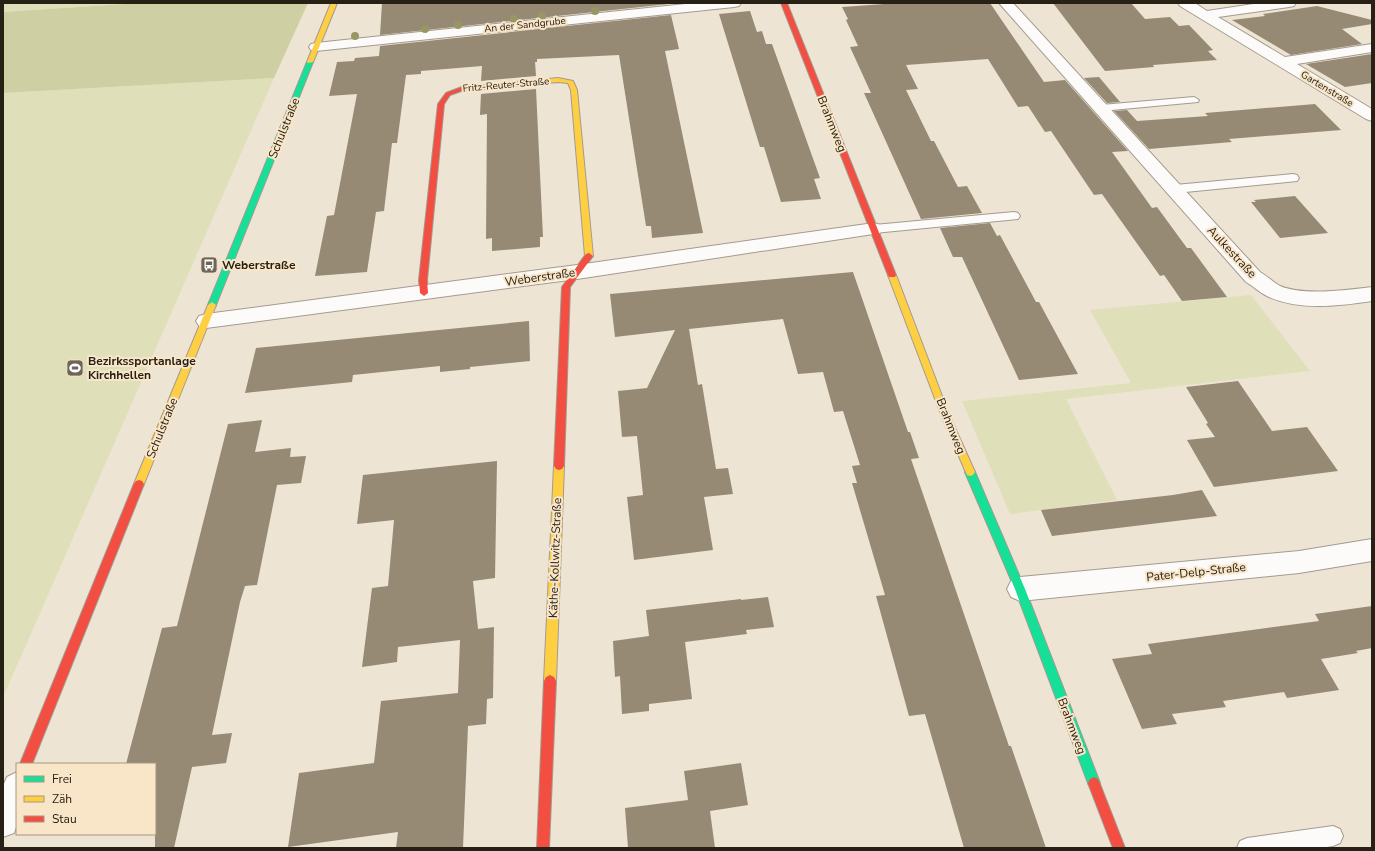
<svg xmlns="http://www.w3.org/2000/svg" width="1375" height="851" font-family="'Nunito Sans',sans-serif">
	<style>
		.green { fill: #dfe0b9 }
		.forest { fill: #ced0a4 }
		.building { fill: #968a75 }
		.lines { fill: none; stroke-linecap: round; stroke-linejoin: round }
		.lane-casing { stroke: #a39b90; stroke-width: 2 }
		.street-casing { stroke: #a39b90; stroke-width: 2 }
		.fast-casing { stroke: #a39b90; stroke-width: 2 }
		.slow-casing { stroke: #a39b90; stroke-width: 2 }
		.jam-casing { stroke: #a39b90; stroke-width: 2 }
		.lane { fill: #fcfbf9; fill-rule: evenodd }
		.street { fill: #fcfbf9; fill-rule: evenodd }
		.fast { fill: #16e098; fill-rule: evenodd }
		.slow { fill: #ffcf43; fill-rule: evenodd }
		.jam { fill: #f24e42; fill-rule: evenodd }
		.tree { fill: #979764 }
		.labels { text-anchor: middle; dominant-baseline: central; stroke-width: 4; stroke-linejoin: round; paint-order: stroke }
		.far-street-label { font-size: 10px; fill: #272015; stroke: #f9e6c9 }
		.street-label { font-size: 12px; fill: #272015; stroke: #f9e6c9 }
		.poi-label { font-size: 12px; font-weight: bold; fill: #272015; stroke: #f9e6c9; text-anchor: start }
	</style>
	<rect width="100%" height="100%" fill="#eee4d4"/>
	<g class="green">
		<polygon points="3,3 140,3 3,12"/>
		<polygon points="274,78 27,643 3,697 3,93"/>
		<polygon points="1251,295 1310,371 1066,399 1117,500 1010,514 962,401 1131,383 1090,310"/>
	</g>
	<polygon class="forest" points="140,3 308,3 274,78 3,93 3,12"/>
	<g class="building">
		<polygon points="382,3 668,3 669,4 380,35"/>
		<polygon points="898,3 990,3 1044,82 1065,80 1128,151 1112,152 1152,208 1157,207 1187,248 1191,248 1227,297 1182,301 1164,275 1160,276 1102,194 1094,195 1051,131 1045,132 1028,106 1018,107 988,59 906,65 918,89 906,90 931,141 934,141 958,187 967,186 982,213 921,219 864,93 871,93 850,47 858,46 846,20 848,19 842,7"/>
		<polygon points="1053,3 1131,3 1145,19 1170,17 1179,26 1189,25 1213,50 1208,51 1217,60 1153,65 1154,67 1105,71"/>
		<polygon points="1317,6 1372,20 1372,24 1342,29 1362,44 1291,55 1232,20 1265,16 1263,14"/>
		<polygon points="750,11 757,32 762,31 766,44 772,44 820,178 814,179 821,199 781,202 764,147 760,147 719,14"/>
		<polygon points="671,15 679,49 665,51 703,233 652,238 651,226 646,226 619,55 537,59 537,62 535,62 536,76 481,81 482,66 421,71 421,74 406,75 397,143 392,143 384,211 376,212 367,272 315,276 327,216 334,215 357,94 329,96 337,62 354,61 355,58 379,56 380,46"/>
		<polygon points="1372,54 1372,83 1345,87 1306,64"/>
		<polygon points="1099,77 1120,102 1107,103 1084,78"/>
		<polygon points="536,89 543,237 540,237 540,247 492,251 492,238 486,239 487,114 480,115 481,94"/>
		<polygon points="1315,104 1341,130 1229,139 1232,142 1149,149 1114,111 1127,110 1137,121 1208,116 1205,113"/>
		<polygon points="1295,196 1328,233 1280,238 1251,202 1256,202 1254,200"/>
		<polygon points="990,223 997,236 1000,235 1036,302 1039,302 1078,374 1019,380 962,257 953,257 940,228"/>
		<polygon points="853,272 908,432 910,432 919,458 911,459 1009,746 1011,746 1046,848 964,848 925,714 909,716 876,596 885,595 852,483 857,483 852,466 860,465 843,411 834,412 823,372 798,374 783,319 689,329 698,385 702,384 716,469 728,468 733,494 704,497 713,550 634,560 627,497 643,495 637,436 622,437 618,391 647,388 675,330 615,337 610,294"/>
		<polygon points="529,321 530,361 470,367 470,369 440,372 440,366 353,375 352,382 245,393 256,348"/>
		<polygon points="1238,381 1272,431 1307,427 1338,471 1214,487 1187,440 1215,437 1206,424 1208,423 1186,387"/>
		<polygon points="262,420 255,452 291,448 290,457 306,456 301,483 277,485 257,585 245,586 240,602 212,735 232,733 226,763 192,767 174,848 155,848 155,764 126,764 162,628 177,626 228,424"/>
		<polygon points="497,461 495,578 473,581 478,629 494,627 493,698 487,699 486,724 468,726 463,848 396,848 398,832 288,847 299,773 374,763 381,701 458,693 460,640 398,647 397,662 362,667 372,588 388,586 394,520 357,524 363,475"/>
		<polygon points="1202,490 1217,516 1052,536 1041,510 1173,495"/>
		<polygon points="768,597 774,627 746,630 747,634 685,642 692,699 649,704 649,711 622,714 620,676 615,677 613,641 649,636 646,610 741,599 741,600"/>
		<polygon points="1372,606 1372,648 1356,651 1358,653 1321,659 1339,690 1287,698 1284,692 1223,701 1226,707 1172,714 1177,724 1142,729 1112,659 1152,654 1148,644 1319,621 1315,614"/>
		<polygon points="741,763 748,805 710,811 715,848 628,848 625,808 688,800 684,771"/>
	</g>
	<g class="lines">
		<g class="lane-casing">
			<g id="lane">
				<polygon points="1194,97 1199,100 1198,102 1101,111 1096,108 1101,105"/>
				<polygon points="1293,174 1297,175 1299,178 1297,181 1175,193 1171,192 1169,189 1171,186 1175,185"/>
				<polygon points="1014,212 1018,213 1020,216 1018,219 874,233 870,232 868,229 870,226 874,225"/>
				<polygon points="1333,826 1340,829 1343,836 1340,843 1333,846 1321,848 1237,848 1240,841 1247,838"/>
			</g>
		</g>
		<g class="street-casing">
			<g id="street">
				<polygon points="695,3 741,3 739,6 734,7 316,51 311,50 309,47 311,44 316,43"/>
				<path d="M999,3H1013L1260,272C1267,276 1273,282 1280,286C1303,296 1347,290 1372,287V301C1339,306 1298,311 1267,296C1259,292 1253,286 1246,282Z"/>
				<polygon points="1178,3 1195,3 1207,11 1260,3 1296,3 1294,6 1289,7 1218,17 1285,57 1372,44 1372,52 1297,64 1372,109 1372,121 1366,119 1180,6"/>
				<polygon points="874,223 880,225 883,229 880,233 577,279 206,328 199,326 196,321 199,316 206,314 577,265"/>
				<polygon points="1372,539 1372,561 1299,573 1020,601 1011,597 1007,589 1011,581 1020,577 1299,551"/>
				<polygon points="17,772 17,824 14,833 3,837 3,786 7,777"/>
			</g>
		</g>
		<g class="fast-casing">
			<g id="fast">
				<polygon points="310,60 313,62 216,305 215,307 209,307 208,305 307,62"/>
				<polygon points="970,468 973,469 975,472 1025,589 1100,783 1098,787 1094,789 1090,787 1088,783 1015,589 965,472 967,469"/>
			</g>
		</g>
		<g class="slow-casing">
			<g id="slow">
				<polygon points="331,3 337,3 313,62 308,63 307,62"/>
				<polygon points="558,78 573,81 577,90 593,256 589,259 585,256 571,90 568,83 558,82 462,91 459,89 462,87"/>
				<polygon points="892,272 896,275 950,417 975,472 973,475 970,476 967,475 942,417 888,275"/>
				<polygon points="212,302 216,305 144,484 142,487 139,488 136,487 134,484 208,305"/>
				<polygon points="559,462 562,463 564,466 556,681 554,685 550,687 546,685 544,681 554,466 556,463"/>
			</g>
		</g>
		<g class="jam-casing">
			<g id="jam">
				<polygon points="781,3 787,3 896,275 895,277 889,277 888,275"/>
				<polygon points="462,87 464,88 464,90 450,95 444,104 427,280 428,293 424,296 420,293 419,280 438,104 446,93"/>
				<polygon points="589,253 593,256 570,287 564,466 562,469 559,470 556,469 554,466 562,287 586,254"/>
				<polygon points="139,480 142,481 144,484 32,764 20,764 134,484 136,481"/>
				<polygon points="550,675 554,677 556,681 549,848 537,848 544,681 546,677"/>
				<polygon points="1094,777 1098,779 1125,848 1113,848 1088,783 1090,779"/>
			</g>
		</g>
		<use href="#lane" class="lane"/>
		<use href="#street" class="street"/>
		<use href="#fast" class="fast"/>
		<use href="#slow" class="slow"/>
		<use href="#jam" class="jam"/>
	</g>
	<g class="tree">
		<circle cx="595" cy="11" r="4"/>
		<circle cx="542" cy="16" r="4"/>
		<circle cx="514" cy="19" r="4"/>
		<circle cx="458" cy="25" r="4"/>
		<circle cx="425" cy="29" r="4"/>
		<circle cx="355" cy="36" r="4"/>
	</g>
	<defs>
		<g id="bus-square" transform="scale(0.9)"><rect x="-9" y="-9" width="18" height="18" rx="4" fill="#6d6558" stroke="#f9e6c9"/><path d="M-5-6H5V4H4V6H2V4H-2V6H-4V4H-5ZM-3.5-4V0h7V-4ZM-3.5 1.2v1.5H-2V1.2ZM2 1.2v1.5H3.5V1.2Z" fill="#fff"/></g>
		<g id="stadium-square" transform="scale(0.9)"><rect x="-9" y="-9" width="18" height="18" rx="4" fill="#6d6558" stroke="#f9e6c9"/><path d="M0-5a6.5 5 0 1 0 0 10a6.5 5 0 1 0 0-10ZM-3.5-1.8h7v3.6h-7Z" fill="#fff"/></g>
	</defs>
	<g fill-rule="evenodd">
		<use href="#bus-square" x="209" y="265"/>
		<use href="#stadium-square" x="75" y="368"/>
	</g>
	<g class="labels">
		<g class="far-street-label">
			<text transform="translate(525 25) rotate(-6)">An der Sandgrube</text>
			<text transform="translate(506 85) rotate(-5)">Fritz-Reuter-Straße</text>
			<text transform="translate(1327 89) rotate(31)">Gartenstraße</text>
		</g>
		<g class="street-label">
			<text transform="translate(832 124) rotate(68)">Brahmweg</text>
			<text transform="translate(284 128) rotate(-68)">Schulstraße</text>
			<text transform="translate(1232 252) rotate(47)">Aulkestraße</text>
			<text transform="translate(540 277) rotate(-8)">Weberstraße</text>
			<text transform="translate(951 426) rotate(68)">Brahmweg</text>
			<text transform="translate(162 428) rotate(-68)">Schulstraße</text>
			<text transform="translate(555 558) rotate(-88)">Käthe-Kollwitz-Straße</text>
			<text transform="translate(1196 572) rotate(-6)">Pater-Delp-Straße</text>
			<text transform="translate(1072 726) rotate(69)">Brahmweg</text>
		</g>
		<g class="poi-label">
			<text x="222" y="265">Weberstraße</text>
			<text x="88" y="361">Bezirkssportanlage<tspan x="88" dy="14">Kirchhellen</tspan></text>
		</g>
	</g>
	<rect width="1375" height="851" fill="none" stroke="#272015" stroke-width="8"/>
	<rect x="16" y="763" width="140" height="72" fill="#f9e6c9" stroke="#a59781"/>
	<rect x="24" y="776" width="20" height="6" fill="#16e098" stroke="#a59781"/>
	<text x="52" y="783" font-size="12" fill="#272015">Frei</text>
	<rect x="24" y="796" width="20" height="6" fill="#ffcf43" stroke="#a59781"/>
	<text x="52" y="803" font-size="12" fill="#272015">Zäh</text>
	<rect x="24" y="816" width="20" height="6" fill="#f24e42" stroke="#a59781"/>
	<text x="52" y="823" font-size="12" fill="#272015">Stau</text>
</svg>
